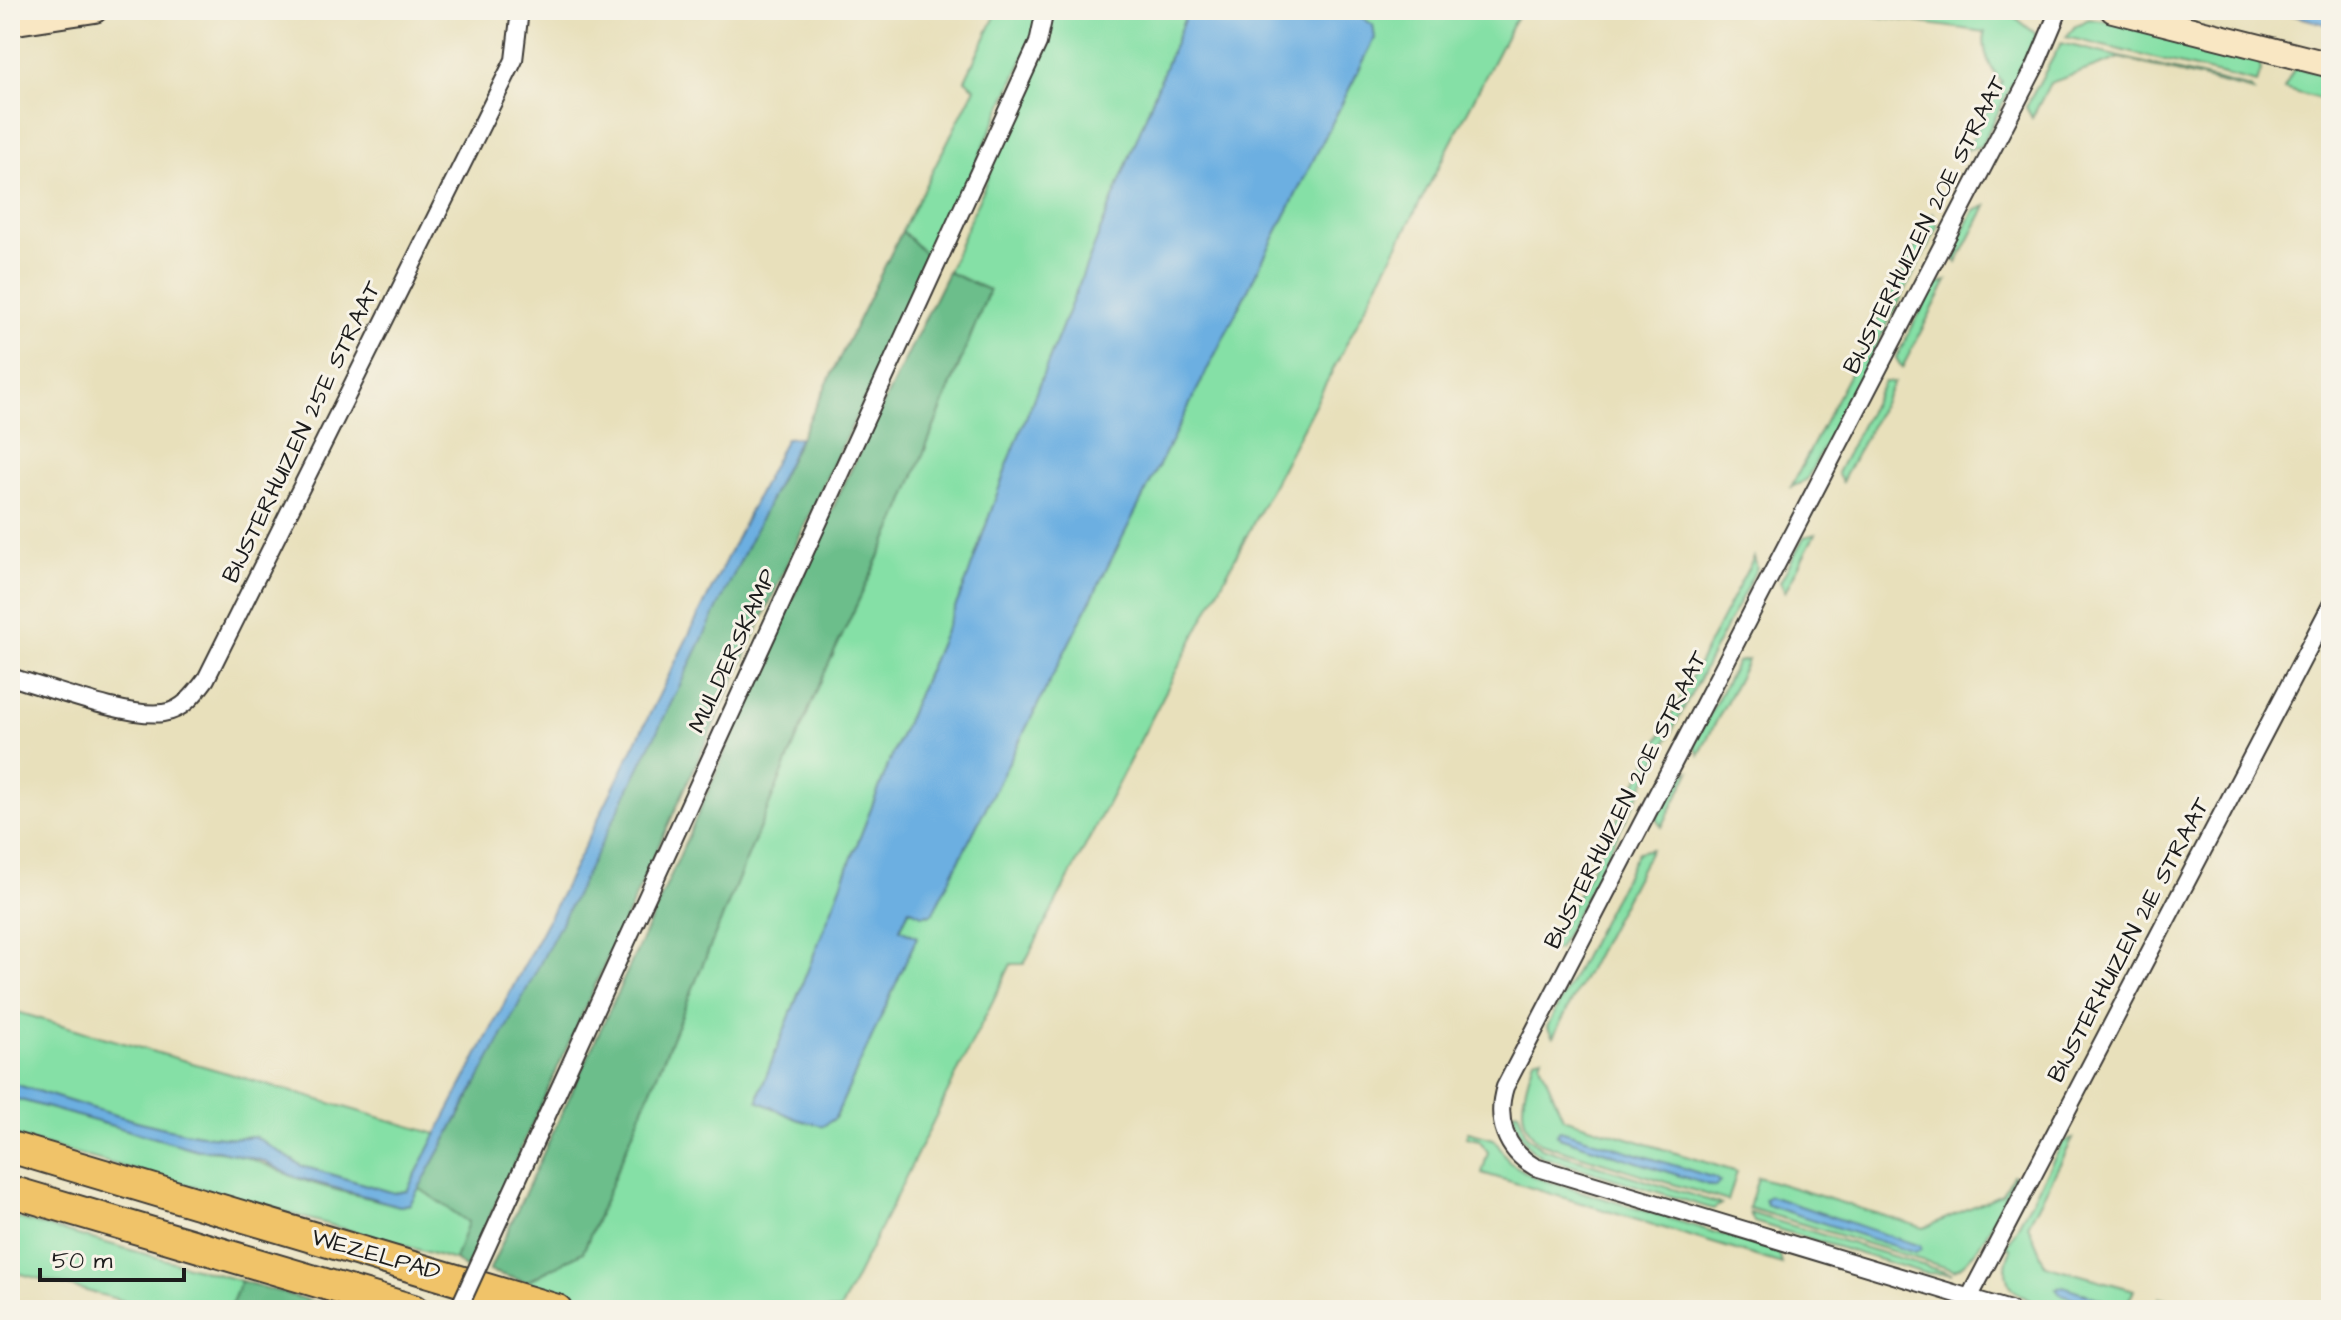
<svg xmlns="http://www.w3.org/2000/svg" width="2341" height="1320" font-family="'Architects Daughter',sans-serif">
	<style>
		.green { fill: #85e0a6; stroke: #507e61; stroke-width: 2 }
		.forest { fill: #6cbe8b; stroke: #446d54; stroke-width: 2 }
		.water { fill: #6cafe1; stroke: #44667e; stroke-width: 2 }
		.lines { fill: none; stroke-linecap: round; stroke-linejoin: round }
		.minor-casing { stroke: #3b3934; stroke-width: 20 }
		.secondary-casing { stroke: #3b3934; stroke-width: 28 }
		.motorway-casing { stroke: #3b3934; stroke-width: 34 }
		.minor { stroke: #fff; stroke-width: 16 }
		.secondary { stroke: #f9e7c3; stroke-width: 24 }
		.motorway { stroke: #f0c369; stroke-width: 30 }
		.minor-bridge-casing { stroke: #3b3934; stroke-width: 20; stroke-linecap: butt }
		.minor-bridge { stroke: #fff; stroke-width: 16 }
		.labels { text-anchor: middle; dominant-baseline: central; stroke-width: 6; stroke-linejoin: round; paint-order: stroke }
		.street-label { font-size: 24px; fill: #1c1c1c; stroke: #f7f3e8 }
	</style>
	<rect width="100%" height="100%" fill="#f7f3e8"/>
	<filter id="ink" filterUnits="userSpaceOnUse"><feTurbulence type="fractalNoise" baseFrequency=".0125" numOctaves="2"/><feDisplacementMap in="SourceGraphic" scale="16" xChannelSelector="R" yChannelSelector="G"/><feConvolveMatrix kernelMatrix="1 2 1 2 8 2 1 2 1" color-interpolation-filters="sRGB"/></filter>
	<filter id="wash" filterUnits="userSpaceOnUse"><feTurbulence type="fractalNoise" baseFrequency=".006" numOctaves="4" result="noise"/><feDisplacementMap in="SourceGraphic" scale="32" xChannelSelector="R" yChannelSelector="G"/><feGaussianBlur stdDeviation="1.8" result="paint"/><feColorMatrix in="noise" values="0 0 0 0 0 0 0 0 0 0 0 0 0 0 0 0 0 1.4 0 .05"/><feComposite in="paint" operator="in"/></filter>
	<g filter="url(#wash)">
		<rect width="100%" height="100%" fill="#e8e0bb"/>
		<g class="green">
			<polygon points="998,10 1040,10 1038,26 932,261 902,231 975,88 965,80"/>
			<polygon points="1050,10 1188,10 1008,463 966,582 893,753 760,1092 759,1101 796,1119 823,1126 835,1118 917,937 900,930 910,908 922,915 932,914 1375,38 1358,12 1351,10 1520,10 1024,964 1011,964 840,1310 622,1310 526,1282 583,1252 822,678 897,519 989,291 948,272 1044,44"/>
			<path d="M1831,10H2006L2036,34L2035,39L1981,146L1966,150L2002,82C1989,68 1982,52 1985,32Z"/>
			<polygon points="2089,19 2147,28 2258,56 2261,71 2257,83 2066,37 2076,25"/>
			<polygon points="2061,43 2250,88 2253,91 2120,58 2050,83 2032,118 2026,107"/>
			<polygon points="2295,68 2331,75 2331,102 2284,89"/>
			<polygon points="1986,206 1957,263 1951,253 1974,211"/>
			<polygon points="1933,214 1938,227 1806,481 1791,487"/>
			<polygon points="1947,281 1902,368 1896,358 1934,285"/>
			<polygon points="1884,382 1894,382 1842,482 1837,473"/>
			<polygon points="1815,534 1785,592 1780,582 1804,537"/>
			<polygon points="1754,557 1757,568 1558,949 1549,950"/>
			<polygon points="1748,660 1699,755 1694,744 1737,662"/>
			<polygon points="1690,771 1662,827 1656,818 1678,775"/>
			<polygon points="1651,849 1553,1037 1547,1027 1638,852"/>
			<path d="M10,1010L437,1134L407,1191L394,1193L302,1166L254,1136C192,1146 74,1101 10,1083Z"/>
			<path d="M1542,1057L1540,1063L1563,1118L1737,1172L1728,1201L1540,1143C1512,1119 1525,1089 1534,1059Z"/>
			<path d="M10,1097L198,1150C239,1150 256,1161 292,1176C326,1190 365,1196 400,1206L410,1204L419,1188L469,1222L455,1260L10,1135Z"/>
			<path d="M1518,1111L1526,1135L1541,1148L1721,1204L1713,1209L1543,1157C1525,1148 1517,1131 1513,1112Z"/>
			<polygon points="1468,1132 1494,1139 1509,1162 1534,1177 1779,1252 1782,1264 1482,1173 1488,1152 1479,1140 1466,1137"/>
			<path d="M2073,1139L2028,1225L2045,1265L2134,1290L2124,1310C2087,1310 1982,1315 2011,1249L2007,1246L2063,1142Z"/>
			<path d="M2012,1175L2015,1176C2002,1202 1980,1259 1954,1270L1749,1208L1758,1177L1924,1228L2002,1194Z"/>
			<polygon points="1750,1213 1952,1274 1924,1273 1754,1222"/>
			<polygon points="10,1216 241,1281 229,1310 159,1310 10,1271"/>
			<polygon points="2160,1297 2205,1310 2154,1310"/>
		</g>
		<g class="forest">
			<polygon points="902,231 932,261 825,481 466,1269 455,1260 468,1222 419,1188 465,1106 645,754"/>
			<polygon points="948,272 989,290 897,519 822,678 583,1252 526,1282 489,1271 656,909 840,492"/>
			<polygon points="241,1281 344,1310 229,1310"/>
		</g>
		<g class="water">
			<polygon points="1188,10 1351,10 1373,25 1375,38 932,914 922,915 909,909 900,929 917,937 835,1118 823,1126 796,1119 758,1101 760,1092 893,753 966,582 1008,463"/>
			<polygon points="2275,10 2331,11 2331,26"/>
			<path d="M800,437C676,695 551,955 410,1204L400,1206L292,1176L264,1161L217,1150H198L10,1097V1083C74,1101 192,1146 254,1136L302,1166L394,1193L407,1191L557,902L786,438Z"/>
			<polygon points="1560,1130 1715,1178 1720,1182 1715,1187 1559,1137 1556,1134"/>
			<polygon points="1770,1196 1920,1246 1921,1250 1915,1253 1767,1205 1765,1199"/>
			<polygon points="2063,1286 2117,1305 2112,1310 2060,1294 2056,1289"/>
		</g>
	</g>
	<g filter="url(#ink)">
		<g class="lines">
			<g class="minor-casing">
				<g id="minor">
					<path d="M10,677C47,687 127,718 163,713C182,711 195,694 206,679L514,60L520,10"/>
					<polyline points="505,1207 1038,43 1045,10"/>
					<polyline points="1969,1298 2331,605"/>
					<path d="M2010,1310L1535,1167C1505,1150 1495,1119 1505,1087L2035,67L2059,10"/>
				</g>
			</g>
			<g class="secondary-casing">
				<g id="secondary">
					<polyline points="2113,10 2331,65"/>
					<polyline points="10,23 95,10"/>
				</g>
			</g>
			<g class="motorway-casing">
				<g id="motorway">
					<polyline points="10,1147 557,1310"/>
					<polyline points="10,1191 413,1310"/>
				</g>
			</g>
			<use href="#minor" class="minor"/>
			<use href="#secondary" class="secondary"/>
			<use href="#motorway" class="motorway"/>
			<g class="minor-bridge-casing">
				<polyline id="minor-bridge" points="458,1310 505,1207"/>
			</g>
			<use href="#minor-bridge" class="minor-bridge"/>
		</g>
	</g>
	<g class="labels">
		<g class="street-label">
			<text transform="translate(1925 225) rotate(-63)">BIJSTERHUIZEN 20E STRAAT</text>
			<text transform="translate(302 432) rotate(-64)">BIJSTERHUIZEN 25E STRAAT</text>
			<text transform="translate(733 651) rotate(-65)">MULDERSKAMP</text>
			<text transform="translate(1626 800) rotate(-63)">BIJSTERHUIZEN 20E STRAAT</text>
			<text transform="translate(2129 940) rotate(-62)">BIJSTERHUIZEN 21E STRAAT</text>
			<text transform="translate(376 1255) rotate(16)">WEZELPAD</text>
		</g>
	</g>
	<rect width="2341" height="1320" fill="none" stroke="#f7f3e8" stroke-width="40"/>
	<path d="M40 1268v12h144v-12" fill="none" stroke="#1c1c1c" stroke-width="4"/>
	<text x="52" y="1268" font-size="24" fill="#1c1c1c" stroke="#f7f3e8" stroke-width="6" paint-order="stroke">50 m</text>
</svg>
